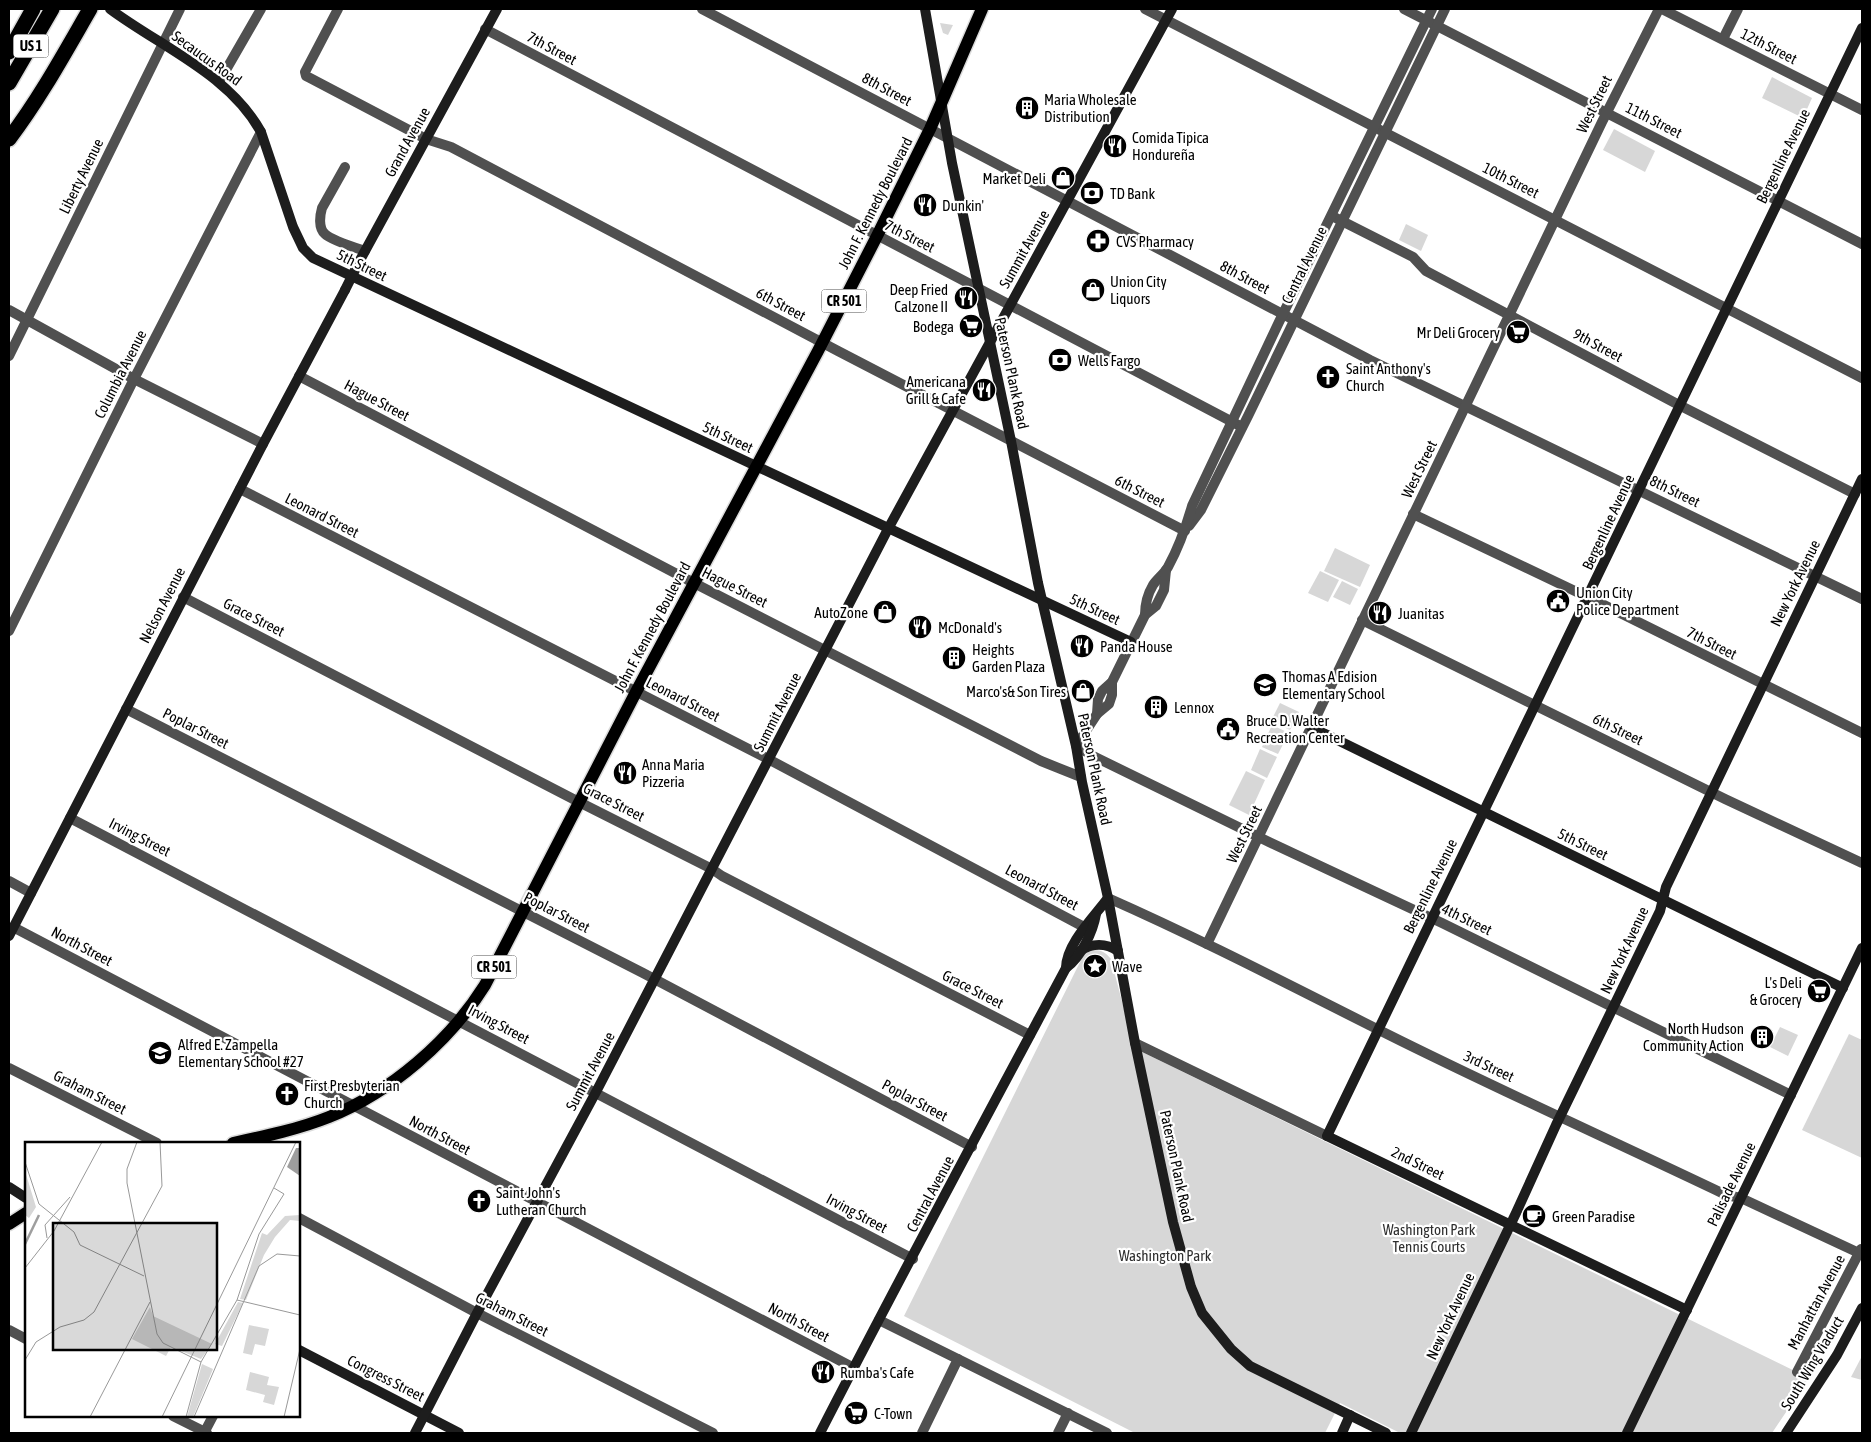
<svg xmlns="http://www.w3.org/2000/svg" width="1871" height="1442" font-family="'Asap Condensed',sans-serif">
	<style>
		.green { fill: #d7d7d7 }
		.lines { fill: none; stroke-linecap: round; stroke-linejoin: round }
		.primary-casing { stroke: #dbdbdb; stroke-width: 15 }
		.highway-casing { stroke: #dbdbdb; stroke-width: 18 }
		.street { stroke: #505050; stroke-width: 10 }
		.secondary { stroke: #1d1d1d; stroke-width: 10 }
		.primary { stroke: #000; stroke-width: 12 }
		.highway { stroke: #000; stroke-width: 15 }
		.secondary-bridge { stroke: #1d1d1d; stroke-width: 10 }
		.labels { text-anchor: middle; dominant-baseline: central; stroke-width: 4.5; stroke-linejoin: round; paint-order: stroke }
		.shield { fill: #fff; stroke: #4c4c4c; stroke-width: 1 }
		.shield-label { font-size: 14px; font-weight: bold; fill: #000 }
		.street-label { font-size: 15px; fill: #000; stroke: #fff }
		.poi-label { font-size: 15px; fill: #000; stroke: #fff; text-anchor: start }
		.park-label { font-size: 15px; fill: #2e2e2e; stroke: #fff }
		.inset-river { fill: none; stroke: #9e9e9e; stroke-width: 2.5 }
		.inset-road { fill: none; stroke: #999; stroke-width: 1 }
		.view { fill: #000; fill-opacity: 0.15; stroke: #000; stroke-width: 2.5 }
		.inset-edge { fill: none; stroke: #000; stroke-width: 2.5 }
	</style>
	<rect width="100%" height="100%" fill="#fff"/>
	<g class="green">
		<polygon points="940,23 953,25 948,35 943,33"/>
		<polygon points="1772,77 1812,98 1803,118 1762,98"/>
		<polygon points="1614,129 1655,151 1645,172 1603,150"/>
		<polygon points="1406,224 1428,235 1421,251 1399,240"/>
		<polygon points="1335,548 1370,565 1360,587 1324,571"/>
		<polygon points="1320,571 1339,580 1328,602 1308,593"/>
		<polygon points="1342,581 1358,589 1350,605 1333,597"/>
		<polygon points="1280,703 1299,712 1290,730 1271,721"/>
		<polygon points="1272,725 1289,733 1278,754 1262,747"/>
		<polygon points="1260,749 1277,757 1267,778 1251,770"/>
		<polygon points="1246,771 1265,780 1249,815 1229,805"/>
		<path d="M1094,950C1102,950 1106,953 1111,959L1134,1048L1809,1378L1772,1433H1400L1340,1403L1325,1433H1135L904,1316L1083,956L1088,952Z"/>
		<polygon points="1780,1027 1798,1035 1788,1056 1770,1047"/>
		<polygon points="1849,1034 1862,1040 1862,1158 1802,1130"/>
		<polygon points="1862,1356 1862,1380 1851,1377"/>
	</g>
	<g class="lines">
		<g class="primary-casing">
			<g id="primary">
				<path d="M233,1143C266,1136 299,1129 329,1117C391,1092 450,1041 485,985L636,692L818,351L877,236L930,129L982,9"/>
				<polyline points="9,1224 26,1213"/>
			</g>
		</g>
		<g class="highway-casing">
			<g id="highway">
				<polyline points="9,52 33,9"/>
				<polyline points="9,83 52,9"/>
				<path d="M9,139C40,98 64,54 90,9"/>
			</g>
		</g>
		<g class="street">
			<polyline points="338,9 305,72 306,76 310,78 426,139 451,147 838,351 1185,531"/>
			<polyline points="702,9 1370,360 1862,599"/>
			<polyline points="1145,9 1862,378"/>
			<polyline points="1404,9 1862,244"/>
			<polyline points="1662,9 1862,110"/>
			<polyline points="485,29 1242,427"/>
			<polyline points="1723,39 1738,9"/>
			<polyline points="219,82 261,9"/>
			<path d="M345,167L322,208C320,215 318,228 325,234C331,240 356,248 365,251"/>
			<polyline points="1332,216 1413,257 1426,271 1679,405 1855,494"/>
			<polyline points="9,310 134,379 263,444"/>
			<polyline points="9,356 180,9"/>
			<polyline points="299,376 694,583 1041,761 1081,777"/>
			<polyline points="240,489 770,760 1084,927"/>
			<polyline points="1413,514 1598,602 1862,733"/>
			<polyline points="1189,526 1201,510 1248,416 1445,9"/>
			<polyline points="183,597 579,802 712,869 722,876 1030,1035"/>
			<path d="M1145,615C1145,604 1147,595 1153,585C1157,579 1164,574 1168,567C1179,547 1186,527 1192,506L1279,322L1432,9"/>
			<polyline points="1362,620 1725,799 1862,863"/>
			<polyline points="9,631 134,379 261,132"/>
			<polyline points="1112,682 1112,695 1109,704 1097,714 1076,746 1095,757 1269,842 1442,923 1791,1095"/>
			<polyline points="126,709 643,973 972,1147"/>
			<polyline points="1097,714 1098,699 1102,691 1112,682 1145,615 1156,606 1164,590 1166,570"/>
			<polyline points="70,818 913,1259"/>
			<polyline points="9,881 31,893"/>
			<path d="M1108,898C1203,940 1295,988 1387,1034C1499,1090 1613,1141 1726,1195L1741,1198L1859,1253"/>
			<polyline points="13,927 854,1368"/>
			<polyline points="1207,944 1602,122 1659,9"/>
			<polyline points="1135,1043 1327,1136"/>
			<polyline points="9,1068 157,1143"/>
			<polyline points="299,1218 477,1313 713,1433"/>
			<polyline points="879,1320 1107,1433"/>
			<polyline points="9,1330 26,1339"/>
			<polyline points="1797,1372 1861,1249"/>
			<polyline points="173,1416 207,1433"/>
			<polyline points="204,1433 213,1416"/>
			<polyline points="922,1433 958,1359"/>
			<polyline points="1058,1433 1068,1413"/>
		</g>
		<g class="secondary">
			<path d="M110,9C161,47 229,74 261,132L293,227L303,248L313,258L1131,642"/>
			<polyline points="925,9 952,163 1011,441 1038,583 1076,746 1082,782 1108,898 1135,1043 1173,1222 1191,1287 1202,1313 1231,1349 1250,1366 1386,1433"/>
			<polyline points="359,262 497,9"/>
			<polyline points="1311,727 1843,988"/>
			<polyline points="9,936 263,444 345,290"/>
			<path d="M1080,951C1092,943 1106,943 1118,951"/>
			<path d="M1066,968C1066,944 1094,917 1108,898"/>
			<polyline points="9,1187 26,1198"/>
			<polyline points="1687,1310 1327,1136 1862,28"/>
			<polyline points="299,1350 459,1433"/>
			<polyline points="415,1433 477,1313 596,1092 888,529 1172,9"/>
			<path d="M820,1433C900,1277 983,1123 1066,968C1081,957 1093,932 1096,914"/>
			<polyline points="1342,1433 1350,1415"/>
			<polyline points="1411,1433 1516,1213 1556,1125 1660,911 1666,887 1862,479"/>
			<polyline points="1627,1433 1862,948"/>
			<polyline points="1786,1433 1837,1355 1862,1308"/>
		</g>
		<use href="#primary" class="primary"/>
		<use href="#highway" class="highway"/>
		<polyline class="secondary-bridge" points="345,290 359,262"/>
	</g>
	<defs>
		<g id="building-disc" transform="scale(1.25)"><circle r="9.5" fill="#000" stroke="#fff"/><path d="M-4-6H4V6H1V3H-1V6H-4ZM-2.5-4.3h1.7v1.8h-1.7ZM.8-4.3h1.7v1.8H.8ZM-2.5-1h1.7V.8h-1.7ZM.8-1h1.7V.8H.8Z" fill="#fff"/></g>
		<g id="restaurant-disc" transform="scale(1.25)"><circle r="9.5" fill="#000" stroke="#fff"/><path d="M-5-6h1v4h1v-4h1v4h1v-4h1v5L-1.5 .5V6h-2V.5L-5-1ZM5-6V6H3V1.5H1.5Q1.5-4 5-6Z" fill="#fff"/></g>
		<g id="shop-disc" transform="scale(1.25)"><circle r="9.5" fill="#000" stroke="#fff"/><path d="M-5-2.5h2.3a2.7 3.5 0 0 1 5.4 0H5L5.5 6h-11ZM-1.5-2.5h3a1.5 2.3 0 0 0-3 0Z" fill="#fff"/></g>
		<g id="bank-disc" transform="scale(1.25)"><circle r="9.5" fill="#000" stroke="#fff"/><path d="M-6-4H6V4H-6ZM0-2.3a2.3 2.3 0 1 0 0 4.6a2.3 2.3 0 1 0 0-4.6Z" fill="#fff"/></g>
		<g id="pharmacy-disc" transform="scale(1.25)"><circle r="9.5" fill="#000" stroke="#fff"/><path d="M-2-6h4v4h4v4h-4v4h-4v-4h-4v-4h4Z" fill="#fff"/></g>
		<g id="supermarket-disc" transform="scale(1.25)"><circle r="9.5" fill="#000" stroke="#fff"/><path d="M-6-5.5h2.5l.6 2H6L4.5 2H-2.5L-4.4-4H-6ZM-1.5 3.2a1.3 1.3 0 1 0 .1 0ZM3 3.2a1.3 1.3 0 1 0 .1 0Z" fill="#fff"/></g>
		<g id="church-disc" transform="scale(1.25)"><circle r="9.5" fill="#000" stroke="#fff"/><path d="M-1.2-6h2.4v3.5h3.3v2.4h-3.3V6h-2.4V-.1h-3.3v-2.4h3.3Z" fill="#fff"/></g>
		<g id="civic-disc" transform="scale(1.25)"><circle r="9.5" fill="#000" stroke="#fff"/><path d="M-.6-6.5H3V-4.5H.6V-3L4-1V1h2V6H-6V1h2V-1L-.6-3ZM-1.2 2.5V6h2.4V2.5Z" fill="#fff"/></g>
		<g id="school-disc" transform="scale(1.25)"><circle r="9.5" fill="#000" stroke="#fff"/><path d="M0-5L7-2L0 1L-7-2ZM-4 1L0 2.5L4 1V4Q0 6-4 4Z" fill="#fff"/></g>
		<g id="sight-disc" transform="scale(1.25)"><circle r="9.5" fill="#000" stroke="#fff"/><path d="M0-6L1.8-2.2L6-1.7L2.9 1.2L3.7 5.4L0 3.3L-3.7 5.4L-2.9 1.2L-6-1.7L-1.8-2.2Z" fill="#fff"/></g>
		<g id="cafe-disc" transform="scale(1.25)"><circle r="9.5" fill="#000" stroke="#fff"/><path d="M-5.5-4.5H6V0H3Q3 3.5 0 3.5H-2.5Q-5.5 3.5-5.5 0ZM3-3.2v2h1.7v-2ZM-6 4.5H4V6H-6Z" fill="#fff"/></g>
	</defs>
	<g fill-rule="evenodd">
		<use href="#building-disc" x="1027" y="108"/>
		<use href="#restaurant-disc" x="1115" y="146"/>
		<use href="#shop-disc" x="1063" y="178"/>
		<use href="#bank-disc" x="1092" y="193"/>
		<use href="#restaurant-disc" x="925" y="205"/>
		<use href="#pharmacy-disc" x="1098" y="241"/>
		<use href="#shop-disc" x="1093" y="290"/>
		<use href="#restaurant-disc" x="966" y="298"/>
		<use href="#supermarket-disc" x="971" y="326"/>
		<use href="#supermarket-disc" x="1518" y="332"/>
		<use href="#bank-disc" x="1060" y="360"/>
		<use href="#church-disc" x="1328" y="377"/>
		<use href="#restaurant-disc" x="984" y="390"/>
		<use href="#civic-disc" x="1558" y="601"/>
		<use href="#shop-disc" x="885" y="612"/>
		<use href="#restaurant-disc" x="1380" y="613"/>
		<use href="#restaurant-disc" x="920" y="627"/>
		<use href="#restaurant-disc" x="1082" y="646"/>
		<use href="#building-disc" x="954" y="658"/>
		<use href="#school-disc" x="1265" y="685"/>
		<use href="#shop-disc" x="1083" y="691"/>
		<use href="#building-disc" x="1156" y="707"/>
		<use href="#civic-disc" x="1228" y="729"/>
		<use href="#restaurant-disc" x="625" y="773"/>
		<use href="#sight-disc" x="1095" y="966"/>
		<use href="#supermarket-disc" x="1819" y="991"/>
		<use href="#building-disc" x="1762" y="1037"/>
		<use href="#school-disc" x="160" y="1053"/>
		<use href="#church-disc" x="287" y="1094"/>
		<use href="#church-disc" x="479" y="1201"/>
		<use href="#cafe-disc" x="1534" y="1216"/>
		<use href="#restaurant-disc" x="823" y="1372"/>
		<use href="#supermarket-disc" x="856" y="1413"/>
	</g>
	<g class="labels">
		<g class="shield">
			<rect x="13.5" y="34.5" width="35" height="23" rx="4"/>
			<rect x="821.5" y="289.5" width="45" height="23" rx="4"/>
			<rect x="471.5" y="955.5" width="45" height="23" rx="4"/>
		</g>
		<g class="shield-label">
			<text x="31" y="46">US 1</text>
			<text x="844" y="301">CR 501</text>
			<text x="494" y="967">CR 501</text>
		</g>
		<g class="street-label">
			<text transform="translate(1769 46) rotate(27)">12th Street</text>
			<text transform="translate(552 48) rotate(28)">7th Street</text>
			<text transform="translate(207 58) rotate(36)">Secaucus Road</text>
			<text transform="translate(887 89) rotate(28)">8th Street</text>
			<text transform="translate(1594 104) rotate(-64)">West Street</text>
			<text transform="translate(1654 120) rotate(27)">11th Street</text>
			<text transform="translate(407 142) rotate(-61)">Grand Avenue</text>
			<text transform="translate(1783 156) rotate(-64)">Bergenline Avenue</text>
			<text transform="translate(81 176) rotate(-64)">Liberty Avenue</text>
			<text transform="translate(1511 180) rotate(27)">10th Street</text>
			<text transform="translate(875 203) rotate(-63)">John F. Kennedy Boulevard</text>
			<text transform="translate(910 236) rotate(27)">7th Street</text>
			<text transform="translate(1024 249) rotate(-61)">Summit Avenue</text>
			<text transform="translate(362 265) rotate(26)">5th Street</text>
			<text transform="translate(1304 265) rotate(-64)">Central Avenue</text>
			<text transform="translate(1245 277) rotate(28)">8th Street</text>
			<text transform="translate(781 304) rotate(28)">6th Street</text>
			<text transform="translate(1598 345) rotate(28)">9th Street</text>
			<text transform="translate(1012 373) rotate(78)">Paterson Plank Road</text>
			<text transform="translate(120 374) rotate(-63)">Columbia Avenue</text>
			<text transform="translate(377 400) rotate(28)">Hague Street</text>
			<text transform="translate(728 437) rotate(25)">5th Street</text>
			<text transform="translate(1419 469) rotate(-64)">West Street</text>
			<text transform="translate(1140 491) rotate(27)">6th Street</text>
			<text transform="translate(1675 491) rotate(26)">8th Street</text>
			<text transform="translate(322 515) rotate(27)">Leonard Street</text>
			<text transform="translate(1608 522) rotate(-65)">Bergenline Avenue</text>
			<text transform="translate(1795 583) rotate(-64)">New York Avenue</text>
			<text transform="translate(735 587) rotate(27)">Hague Street</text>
			<text transform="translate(162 605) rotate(-63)">Nelson Avenue</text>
			<text transform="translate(1095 609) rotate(25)">5th Street</text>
			<text transform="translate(254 617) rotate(27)">Grace Street</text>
			<text transform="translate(652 627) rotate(-62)">John F. Kennedy Boulevard</text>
			<text transform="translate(1712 643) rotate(27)">7th Street</text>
			<text transform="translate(683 699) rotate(27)">Leonard Street</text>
			<text transform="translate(777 712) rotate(-63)">Summit Avenue</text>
			<text transform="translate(196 728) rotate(27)">Poplar Street</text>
			<text transform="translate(1618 729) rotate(26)">6th Street</text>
			<text transform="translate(1095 769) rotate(78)">Paterson Plank Road</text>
			<text transform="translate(614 802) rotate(27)">Grace Street</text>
			<text transform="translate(1244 834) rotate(-64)">West Street</text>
			<text transform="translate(140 837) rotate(27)">Irving Street</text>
			<text transform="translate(1583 844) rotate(26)">5th Street</text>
			<text transform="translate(1430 886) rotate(-64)">Bergenline Avenue</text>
			<text transform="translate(1042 887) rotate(28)">Leonard Street</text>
			<text transform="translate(557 912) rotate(27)">Poplar Street</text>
			<text transform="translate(1467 919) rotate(26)">4th Street</text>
			<text transform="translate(82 946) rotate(28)">North Street</text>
			<text transform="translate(1624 950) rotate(-65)">New York Avenue</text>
			<text transform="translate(973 989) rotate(27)">Grace Street</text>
			<text transform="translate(499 1024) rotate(28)">Irving Street</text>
			<text transform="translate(1489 1066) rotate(25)">3rd Street</text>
			<text transform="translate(590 1071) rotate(-62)">Summit Avenue</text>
			<text transform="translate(90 1092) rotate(27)">Graham Street</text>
			<text transform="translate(915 1100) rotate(28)">Poplar Street</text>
			<text transform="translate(440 1135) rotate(28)">North Street</text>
			<text transform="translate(1418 1163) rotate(26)">2nd Street</text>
			<text transform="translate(1177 1166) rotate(78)">Paterson Plank Road</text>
			<text transform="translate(1731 1184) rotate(-64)">Palisade Avenue</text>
			<text transform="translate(930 1194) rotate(-62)">Central Avenue</text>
			<text transform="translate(857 1213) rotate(28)">Irving Street</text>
			<text transform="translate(1816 1302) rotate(-62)">Manhattan Avenue</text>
			<text transform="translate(512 1314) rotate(27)">Graham Street</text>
			<text transform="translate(1450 1316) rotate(-65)">New York Avenue</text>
			<text transform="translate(799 1322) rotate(28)">North Street</text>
			<text transform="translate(1812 1363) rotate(-59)">South Wing Viaduct</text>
			<text transform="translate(386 1378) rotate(27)">Congress Street</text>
		</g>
		<g class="poi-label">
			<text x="1044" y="99">Maria Wholesale<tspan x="1044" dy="17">Distribution</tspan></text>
			<text x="1132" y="137">Comida Tipica<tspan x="1132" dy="17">Hondureña</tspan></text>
			<text x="1046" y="178" text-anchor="end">Market Deli</text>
			<text x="1110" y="193">TD Bank</text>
			<text x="942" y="205">Dunkin'</text>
			<text x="1116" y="241">CVS Pharmacy</text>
			<text x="1110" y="281">Union City<tspan x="1110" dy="17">Liquors</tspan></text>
			<text x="948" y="289" text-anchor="end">Deep Fried<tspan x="948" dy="17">Calzone II</tspan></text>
			<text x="954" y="326" text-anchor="end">Bodega</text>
			<text x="1500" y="332" text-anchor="end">Mr Deli Grocery</text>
			<text x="1078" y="360">Wells Fargo</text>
			<text x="1346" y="368">Saint Anthony's<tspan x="1346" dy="17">Church</tspan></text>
			<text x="966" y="381" text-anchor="end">Americana<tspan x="966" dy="17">Grill &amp; Cafe</tspan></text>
			<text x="1576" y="592">Union City<tspan x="1576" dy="17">Police Department</tspan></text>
			<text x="868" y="612" text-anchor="end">AutoZone</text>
			<text x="1398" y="613">Juanitas</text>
			<text x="938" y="627">McDonald's</text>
			<text x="1100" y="646">Panda House</text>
			<text x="972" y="649">Heights<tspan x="972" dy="17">Garden Plaza</tspan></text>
			<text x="1282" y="676">Thomas A Edision<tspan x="1282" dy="17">Elementary School</tspan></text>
			<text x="1066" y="691" text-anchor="end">Marco's&amp; Son Tires</text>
			<text x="1174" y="707">Lennox</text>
			<text x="1246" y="720">Bruce D. Walter<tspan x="1246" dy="17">Recreation Center</tspan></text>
			<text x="642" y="764">Anna Maria<tspan x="642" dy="17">Pizzeria</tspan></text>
			<text x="1112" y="966">Wave</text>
			<text x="1802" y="982" text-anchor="end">L's Deli<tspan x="1802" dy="17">&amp; Grocery</tspan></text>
			<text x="1744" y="1028" text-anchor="end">North Hudson<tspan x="1744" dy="17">Community Action</tspan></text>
			<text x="178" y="1044">Alfred E. Zampella<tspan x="178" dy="17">Elementary School #27</tspan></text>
			<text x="304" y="1085">First Presbyterian<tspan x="304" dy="17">Church</tspan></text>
			<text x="496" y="1192">Saint John's<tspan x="496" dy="17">Lutheran Church</tspan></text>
			<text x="1552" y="1216">Green Paradise</text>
			<text x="840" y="1372">Rumba's Cafe</text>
			<text x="874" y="1413">C-Town</text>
		</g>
		<g class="park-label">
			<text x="1429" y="1229">Washington Park<tspan x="1429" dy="17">Tennis Courts</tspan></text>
			<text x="1165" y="1255">Washington Park</text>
		</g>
	</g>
	<g transform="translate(25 1142)">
		<rect width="275" height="275" fill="#fff"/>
		<path d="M0,29L11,65L4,76L0,73ZM275,73V79L265,78L250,95L239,113L221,158L215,157L237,91L242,93L260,74ZM213,160L218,161L197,204L190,202ZM125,165L128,174L187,202L176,217L146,205L141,214L107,197ZM224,183L244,187L240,204L230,202L227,213L218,211ZM177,222L188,227L168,275H162ZM225,230L244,235L242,243L254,245L249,263L238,260L240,253L221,248Z" fill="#d7d7d7"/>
		<path d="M271,6H275V34L262,25Z" fill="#9e9e9e"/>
		<path class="inset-river" d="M0,102L14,73"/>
		<path class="inset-road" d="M112,0L102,27V41L132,192L138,201L176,220M0,20L14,62L49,90L55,103L119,134M22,96L20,83L45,55M0,126L29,89L77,0M212,158L275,173M0,218L11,200L35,185L59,178L69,170L137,44L135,0M65,275L125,160M137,275L271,0M161,275L176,220L212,158L234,92L259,52L249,46M169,275L234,124L252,112L275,114M259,275L275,207"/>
		<path class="view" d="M28,81H192V208H28Z"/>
		<rect width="275" height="275" class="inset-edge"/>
	</g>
	<rect width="1871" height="1442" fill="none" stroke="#000000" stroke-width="20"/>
</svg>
